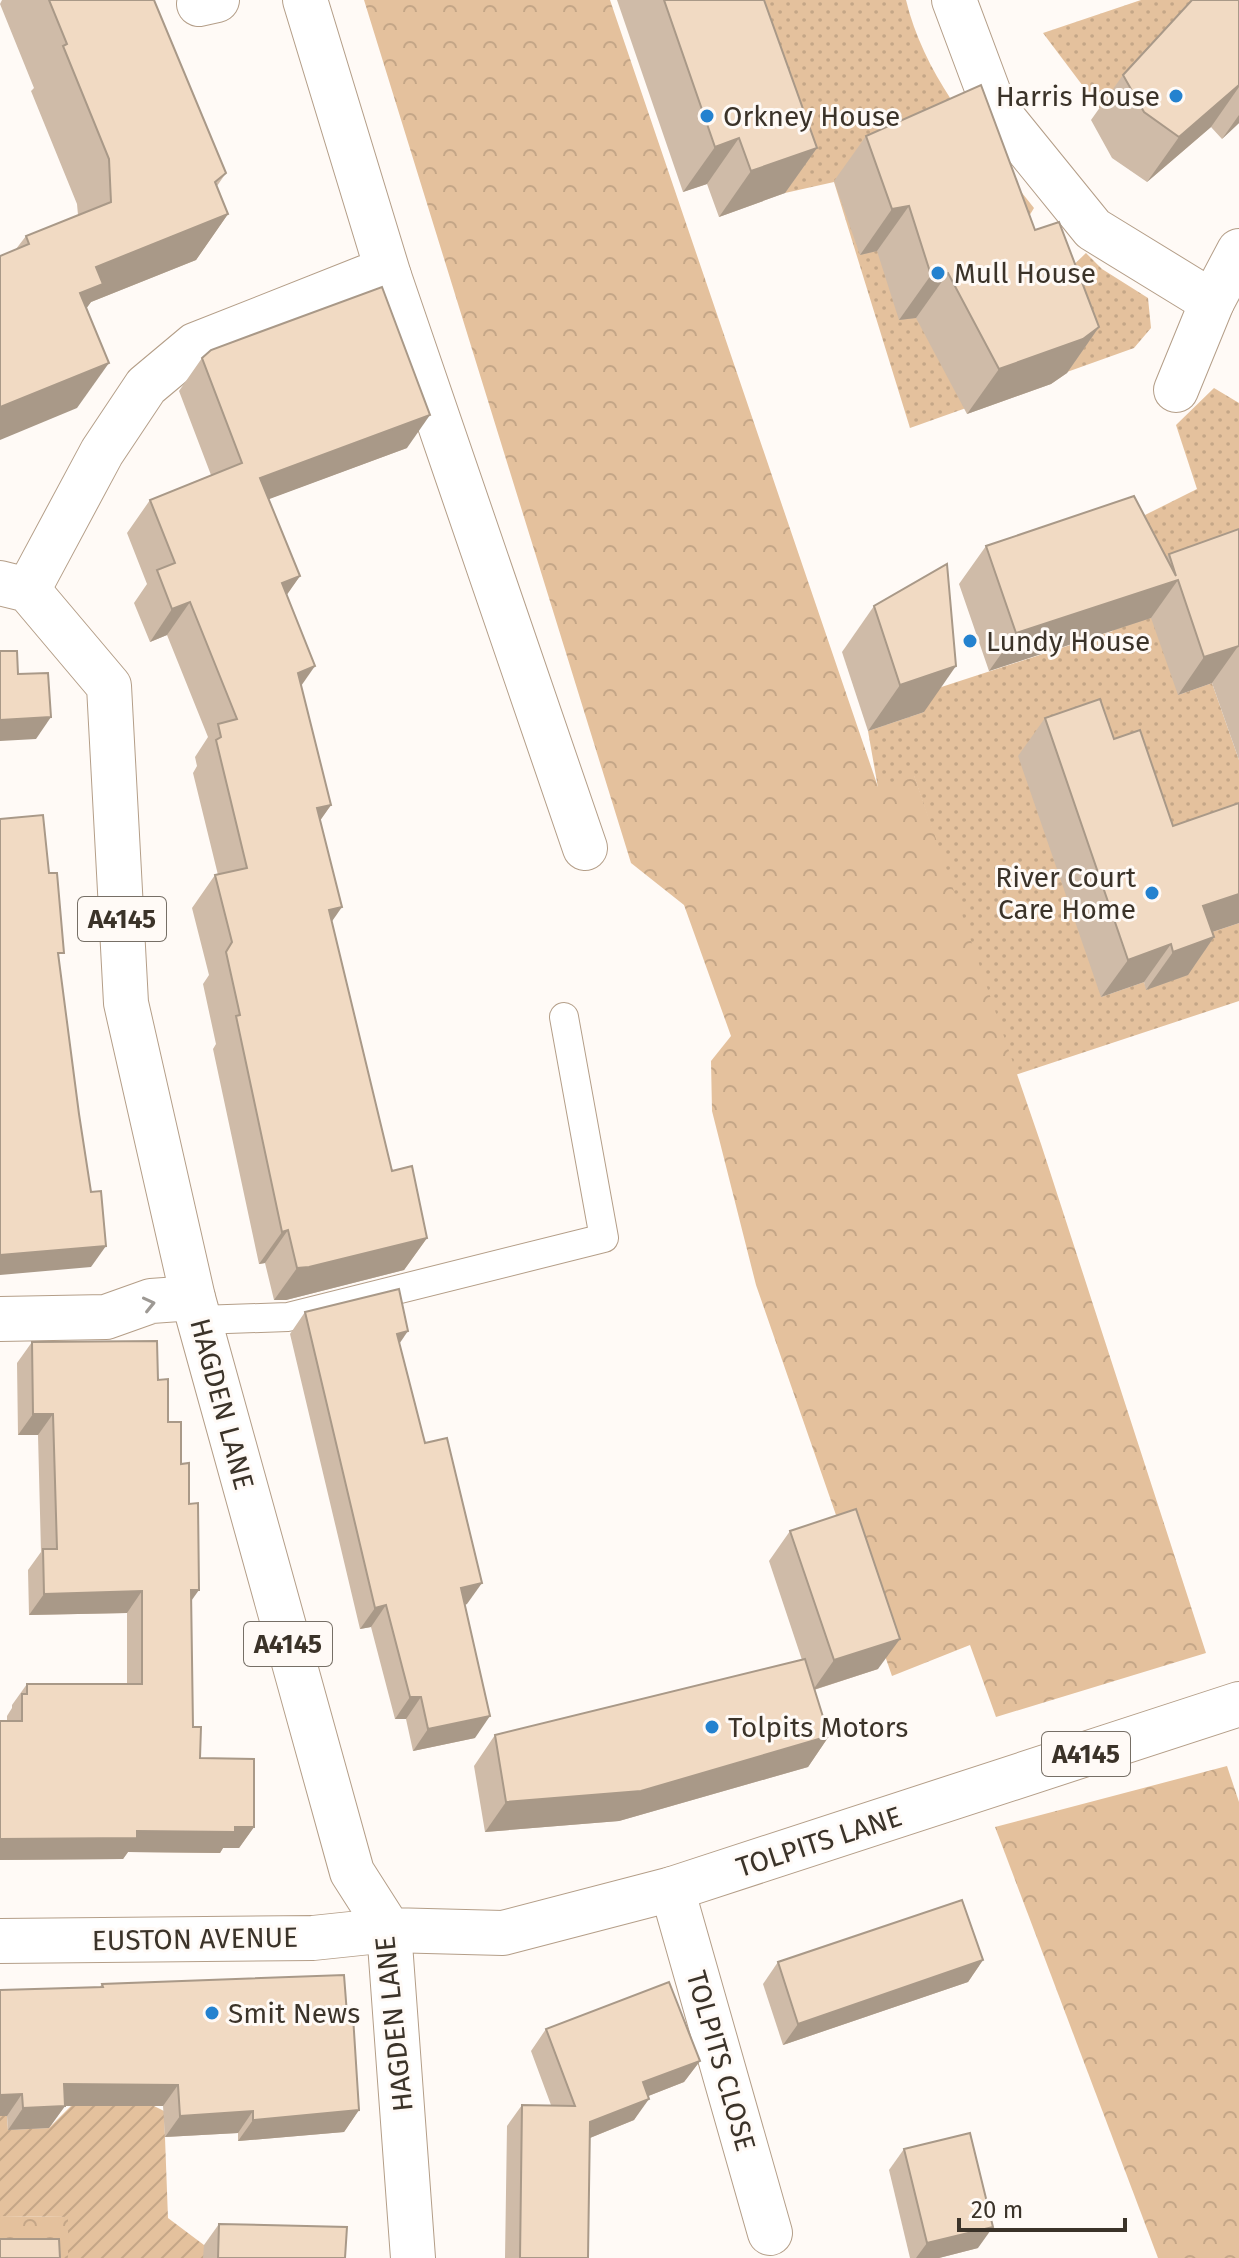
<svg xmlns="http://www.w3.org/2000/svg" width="1239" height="2258" font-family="'Fira Sans',sans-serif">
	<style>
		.grass { fill: url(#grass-dots) }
		.forest { fill: url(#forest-crowns) }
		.garden { fill: url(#garden-furrows) }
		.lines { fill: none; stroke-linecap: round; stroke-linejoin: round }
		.lane-casing { stroke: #b49e88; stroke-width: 30 }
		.street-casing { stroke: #b49e88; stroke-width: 46 }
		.secondary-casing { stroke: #b49e88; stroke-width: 46 }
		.primary-casing { stroke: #b49e88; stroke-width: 46 }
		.lane { stroke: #fff; stroke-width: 28 }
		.street { stroke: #fff; stroke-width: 44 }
		.secondary { stroke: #fff; stroke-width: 44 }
		.primary { stroke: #fff; stroke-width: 44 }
		.wall { fill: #cfbba8 }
		.shaded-wall { fill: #a99988 }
		.building { fill: #f1dac3; stroke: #a99988; stroke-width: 2 }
		.oneway { stroke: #9d9994 }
		.poi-dot { fill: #2482cf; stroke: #fffaf6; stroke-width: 3 }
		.labels { text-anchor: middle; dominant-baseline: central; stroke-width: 6; stroke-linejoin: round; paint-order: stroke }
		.shield { fill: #fffaf6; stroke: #766f66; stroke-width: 2 }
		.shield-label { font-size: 26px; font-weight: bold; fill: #3b3329 }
		.poi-label { font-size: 28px; fill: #3b3329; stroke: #fffaf6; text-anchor: start }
		.street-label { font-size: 28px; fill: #3b3329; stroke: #fffaf6 }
	</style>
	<defs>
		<pattern id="grass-dots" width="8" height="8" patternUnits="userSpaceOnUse" patternTransform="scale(2)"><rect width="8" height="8" fill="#e4c19d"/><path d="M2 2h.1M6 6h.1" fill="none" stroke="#c4a687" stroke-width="1.8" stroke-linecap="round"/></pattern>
		<pattern id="forest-crowns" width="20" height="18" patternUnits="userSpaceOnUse" patternTransform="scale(2)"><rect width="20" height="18" fill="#e4c19d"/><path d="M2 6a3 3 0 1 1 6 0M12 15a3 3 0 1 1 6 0" fill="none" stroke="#c4a687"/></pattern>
		<pattern id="garden-furrows" width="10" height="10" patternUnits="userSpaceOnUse" patternTransform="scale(2)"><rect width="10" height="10" fill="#e4c19d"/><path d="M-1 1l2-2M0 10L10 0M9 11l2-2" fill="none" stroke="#c4a687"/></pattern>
	</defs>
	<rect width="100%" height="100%" fill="#fffaf6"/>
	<g class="grass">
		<path d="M716,0H906C925,80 984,145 1034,208L1011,246L1058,280L1086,253L1102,269L1148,298L1151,328L1134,348L910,428L834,182L785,193Z"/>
		<polygon points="1141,0 1211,0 1101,110 1043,33"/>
		<polygon points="1214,388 1239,403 1239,558 1178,695 1212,683 1239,760 1239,832 1101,997 1144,982 1147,990 1176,944 1239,923 1239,1001 1015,1075 914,776 878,788 868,731 924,712 923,693 1113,631 1107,534 1197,489 1176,425"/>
	</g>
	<g class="forest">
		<polygon points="364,0 610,0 878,787 914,775 1041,1144 1206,1653 996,1717 970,1645 892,1676 756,1285 712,1111 711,1061 731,1036 684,905 631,863"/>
		<polygon points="1227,1766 1239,1802 1239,2258 1158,2258 995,1827"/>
		<polygon points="0,2216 69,2217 68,2258 0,2258"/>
	</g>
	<polygon class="garden" points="148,2103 164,2111 168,2218 204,2245 204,2258 68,2258 68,2217 0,2216 0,2116 7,2116 8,2130 49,2128 71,2106"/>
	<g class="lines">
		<g class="lane-casing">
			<polyline id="lane" points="199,1320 288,1317 604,1238 564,1017"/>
		</g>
		<g class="street-casing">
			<g id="street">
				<polyline points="305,0 389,276 585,848"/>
				<polyline points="954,0 994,107 1093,229 1212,302"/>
				<polyline points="199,4 217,0"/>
				<polyline points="1176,390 1212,302 1239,251"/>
				<polyline points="28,590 102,452 146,386 195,345 367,277 389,276"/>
				<polyline points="0,1319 106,1317 151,1301 193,1298"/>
				<polyline points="672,1889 770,2233"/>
				<polyline points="0,1941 313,1938 389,1930"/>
			</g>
		</g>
		<g class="secondary-casing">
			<polyline id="secondary" points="389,1930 413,2258"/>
		</g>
		<g class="primary-casing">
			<polyline id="primary" points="0,583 28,590 109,686 126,1003 193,1298 352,1872 389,1930 503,1933 672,1889 1239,1704"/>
		</g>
		<use href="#lane" class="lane"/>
		<use href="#street" class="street"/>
		<use href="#secondary" class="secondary"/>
		<use href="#primary" class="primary"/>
	</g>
	<g class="wall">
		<polygon points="2,0 154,0 226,173 217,186 228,214 196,260 91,302 86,308 77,408 16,249 26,236 78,215 77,204 31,91 34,88 0,4"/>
		<polygon points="617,0 764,0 817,148 785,193 719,217 707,184 683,192"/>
		<polygon points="1239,0 1239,123 1222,139 1211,127 1147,182 1112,158 1091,120 1123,75"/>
		<polygon points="866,136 1035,230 1099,327 1067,373 1051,384 967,414 916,318 899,320 877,251 860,255 834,181"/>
		<polygon points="202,358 407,448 268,499 300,576 286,595 301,686 331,805 320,820 331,922 392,1171 427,1238 404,1270 286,1300 274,1300 265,1263 259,1264 213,1049 216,1044 203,984 209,975 192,908 215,875 218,875 193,773 197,766 195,757 208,737 167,635 150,642 134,603 147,584 127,533 150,500 211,475 179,391"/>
		<polygon points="1239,529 1239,760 1212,683 1178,695 1151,618 989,671 959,584 986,546 1166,558 1169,554"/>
		<polygon points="874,606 924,712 868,731 842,652"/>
		<polygon points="1045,718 1114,739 1173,826 1239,803 1239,923 1212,932 1214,937 1188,975 1146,990 1144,982 1101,997 1018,756"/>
		<polygon points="305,1312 399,1344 467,1604 465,1605 475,1738 413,1751 406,1719 395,1719 371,1627 360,1629 290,1334"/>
		<polygon points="32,1342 158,1380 168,1422 181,1464 191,1602 193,1727 200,1758 254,1827 239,1848 223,1848 220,1853 128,1852 123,1859 0,1860 0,1721 7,1721 7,1716 12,1708 12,1705 27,1684 127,1684 127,1613 29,1615 28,1570 41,1552 38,1435 18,1435 17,1363"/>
		<polygon points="790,1531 878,1669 814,1690 829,1736 808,1767 619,1821 485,1832 474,1766 495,1735 802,1660 769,1561"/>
		<polygon points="983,1960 968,1982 783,2045 763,1984 778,1962"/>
		<polygon points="102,1984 347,2014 359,2110 344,2132 238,2141 238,2133 165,2137 163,2106 65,2106 49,2128 8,2130 7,2116 0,2116"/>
		<polygon points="546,2029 700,2061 684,2082 648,2096 634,2120 590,2138 588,2258 505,2258 507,2126 522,2105 551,2105 531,2051"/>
		<polygon points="904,2149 978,2248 939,2258 910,2258 889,2170"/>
		<polygon points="219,2224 345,2258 203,2258 204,2245"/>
	</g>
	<g class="shaded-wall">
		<polygon points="1239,85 1239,87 1211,127 1147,182 1179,137"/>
		<polygon points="1239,115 1239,123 1222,139"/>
		<polygon points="739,138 707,184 683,192 715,147"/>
		<polygon points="817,148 785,193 719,217 751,171"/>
		<polygon points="909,206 877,251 860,255 892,209"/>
		<polygon points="228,214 196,260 91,302 71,330 48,339 96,267"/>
		<polygon points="948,273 916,318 899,320 931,275"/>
		<polygon points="1099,327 1067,373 1051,384 967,414 999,369"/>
		<polygon points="109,363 77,408 0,440 0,407"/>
		<polygon points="430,415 407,448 237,511 260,478"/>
		<polygon points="300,576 277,609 282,583"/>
		<polygon points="1178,580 1151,618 989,671 1016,633"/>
		<polygon points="190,602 167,635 150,642 172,609"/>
		<polygon points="1239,645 1212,683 1178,695 1204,657"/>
		<polygon points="315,666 292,699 298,673"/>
		<polygon points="956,666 924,712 868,731 900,685"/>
		<polygon points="51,717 36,739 0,741 0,720"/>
		<polygon points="331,805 308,838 317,808"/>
		<polygon points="1239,894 1239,923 1176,944 1203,906"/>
		<polygon points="342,907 319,940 329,910"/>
		<polygon points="1214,937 1188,975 1146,990 1173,952"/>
		<polygon points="1171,944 1144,982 1101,997 1128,960"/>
		<polygon points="288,1230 265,1263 259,1264 282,1232"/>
		<polygon points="427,1238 404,1270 286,1300 274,1300 297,1268"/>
		<polygon points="106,1246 91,1267 0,1275 0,1255"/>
		<polygon points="408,1331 393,1353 397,1334"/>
		<polygon points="33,1414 53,1414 38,1435 18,1435"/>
		<polygon points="482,1583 467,1604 446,1609 461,1588"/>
		<polygon points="191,1590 199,1590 184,1611"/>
		<polygon points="142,1591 127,1613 29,1615 44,1594"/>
		<polygon points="386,1605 371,1627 360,1629 375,1608"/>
		<polygon points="900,1639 878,1669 813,1690 834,1660"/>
		<polygon points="410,1697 421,1697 406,1719 395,1719"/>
		<polygon points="490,1716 475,1738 413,1751 428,1729"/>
		<polygon points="829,1736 808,1767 619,1821 485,1832 506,1802"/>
		<polygon points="254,1827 239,1848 223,1848 220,1853 128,1852 123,1859 0,1860 0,1839 137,1831"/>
		<polygon points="983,1960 968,1982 783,2045 798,2024"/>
		<polygon points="700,2061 684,2082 628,2104 643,2082"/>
		<polygon points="64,2084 178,2085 163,2106 49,2106"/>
		<polygon points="22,2094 7,2116 0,2116 0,2095"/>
		<polygon points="649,2099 634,2120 575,2144 590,2122"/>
		<polygon points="65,2106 49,2128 8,2130 23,2108"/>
		<polygon points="359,2110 344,2132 238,2141 253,2120"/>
		<polygon points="253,2111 238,2133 165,2137 180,2116"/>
		<polygon points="993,2227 978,2248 939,2258 916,2258 927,2243"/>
	</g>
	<g class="building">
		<polygon points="49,0 154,0 226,173 215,182 228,214 96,267 103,284 80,293 109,363 0,407 0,256 29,244 26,236 111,202 109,159 63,46 67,44"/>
		<polygon points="664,0 764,0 817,148 751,171 739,138 715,147"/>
		<polygon points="1192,0 1239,0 1239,85 1179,137 1144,112 1123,75"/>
		<polygon points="981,85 1035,230 1059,222 1099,327 1083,339 999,369 948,273 931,275 909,206 892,209 866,136"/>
		<polygon points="382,287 430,415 260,478 300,576 282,583 315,666 298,673 331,805 317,808 342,907 329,910 392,1171 412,1166 427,1238 309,1267 297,1268 288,1230 282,1232 236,1016 240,1015 226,952 232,942 215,875 247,868 216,740 221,737 218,724 237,719 190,602 172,609 157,570 175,563 150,500 242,463 202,358 211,350"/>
		<polygon points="1134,496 1176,576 1169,554 1239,529 1239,646 1204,657 1178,580 1016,633 986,546"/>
		<polygon points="947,564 956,666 900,685 874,606"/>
		<polygon points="0,651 17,651 18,674 48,673 51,717 0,720"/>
		<polygon points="1100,699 1114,739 1140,730 1173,826 1239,803 1239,894 1203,906 1214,937 1173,952 1171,944 1128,960 1045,718"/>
		<polygon points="43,815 49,873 57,873 64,953 58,953 79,1114 91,1192 101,1191 106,1246 0,1255 0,819"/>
		<polygon points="399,1289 408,1331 397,1334 425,1443 447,1438 482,1583 461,1588 490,1716 428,1729 421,1697 410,1697 386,1605 375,1608 305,1312"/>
		<polygon points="157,1341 158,1380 168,1379 168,1422 181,1422 181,1464 189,1463 189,1504 198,1503 199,1590 191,1590 193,1727 201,1727 200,1758 254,1759 254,1827 235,1827 235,1832 137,1831 137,1838 0,1839 0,1721 22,1721 22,1694 27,1694 27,1684 142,1684 142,1591 44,1594 43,1549 57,1549 53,1414 33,1414 32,1342"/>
		<polygon points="856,1509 900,1639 834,1660 790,1531"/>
		<polygon points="805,1659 829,1736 641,1791 506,1802 495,1735"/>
		<polygon points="962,1900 983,1960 798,2024 778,1962"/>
		<polygon points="344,1975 347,2014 353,2016 359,2110 253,2120 253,2111 180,2116 178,2085 64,2084 65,2106 23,2108 22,2094 0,2095 0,1990 103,1987 102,1984"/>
		<polygon points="669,1982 700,2061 643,2082 649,2099 590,2122 588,2258 520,2258 522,2105 575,2106 546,2029"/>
		<polygon points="970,2133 993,2227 927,2243 904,2149"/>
		<polygon points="219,2224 347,2227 345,2258 218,2258"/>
		<polygon points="0,2239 59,2239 60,2258 0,2258"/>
	</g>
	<defs><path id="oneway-chevron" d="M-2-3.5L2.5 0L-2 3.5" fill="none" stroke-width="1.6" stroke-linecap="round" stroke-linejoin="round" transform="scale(2)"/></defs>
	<use class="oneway" href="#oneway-chevron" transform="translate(149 1304) rotate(-13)"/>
	<g class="poi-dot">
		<circle cx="1176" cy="96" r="8"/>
		<circle cx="707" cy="116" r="8"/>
		<circle cx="938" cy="273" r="8"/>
		<circle cx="970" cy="641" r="8"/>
		<circle cx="1152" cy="893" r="8"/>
		<circle cx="712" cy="1727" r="8"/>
		<circle cx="212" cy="2013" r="8"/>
	</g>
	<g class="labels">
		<g class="shield">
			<rect x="78" y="897" width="88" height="44" rx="6"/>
			<rect x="244" y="1622" width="88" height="44" rx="6"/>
			<rect x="1042" y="1732" width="88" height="44" rx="6"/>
		</g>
		<g class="shield-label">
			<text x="122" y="919">A4145</text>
			<text x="288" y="1644">A4145</text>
			<text x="1086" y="1754">A4145</text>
		</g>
		<g class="poi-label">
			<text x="1160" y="96" text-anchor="end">Harris House</text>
			<text x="723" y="116">Orkney House</text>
			<text x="954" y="273">Mull House</text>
			<text x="986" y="641">Lundy House</text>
			<text x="1136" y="877" text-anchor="end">River Court<tspan x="1136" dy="32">Care Home</tspan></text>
			<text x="728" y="1727">Tolpits Motors</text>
			<text x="228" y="2013">Smit News</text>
		</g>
		<g class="street-label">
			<text transform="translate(222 1404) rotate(75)">HAGDEN LANE</text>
			<text transform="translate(819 1842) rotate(-18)">TOLPITS LANE</text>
			<text transform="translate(195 1939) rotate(-1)">EUSTON AVENUE</text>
			<text transform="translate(394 2024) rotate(-96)">HAGDEN LANE</text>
			<text transform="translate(721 2061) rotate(74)">TOLPITS CLOSE</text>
		</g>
	</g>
	<path d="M959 2218v12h166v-12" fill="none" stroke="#3b3329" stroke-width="4"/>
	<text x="971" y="2218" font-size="24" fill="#3b3329" stroke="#fffaf6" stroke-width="6" paint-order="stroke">20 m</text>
</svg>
